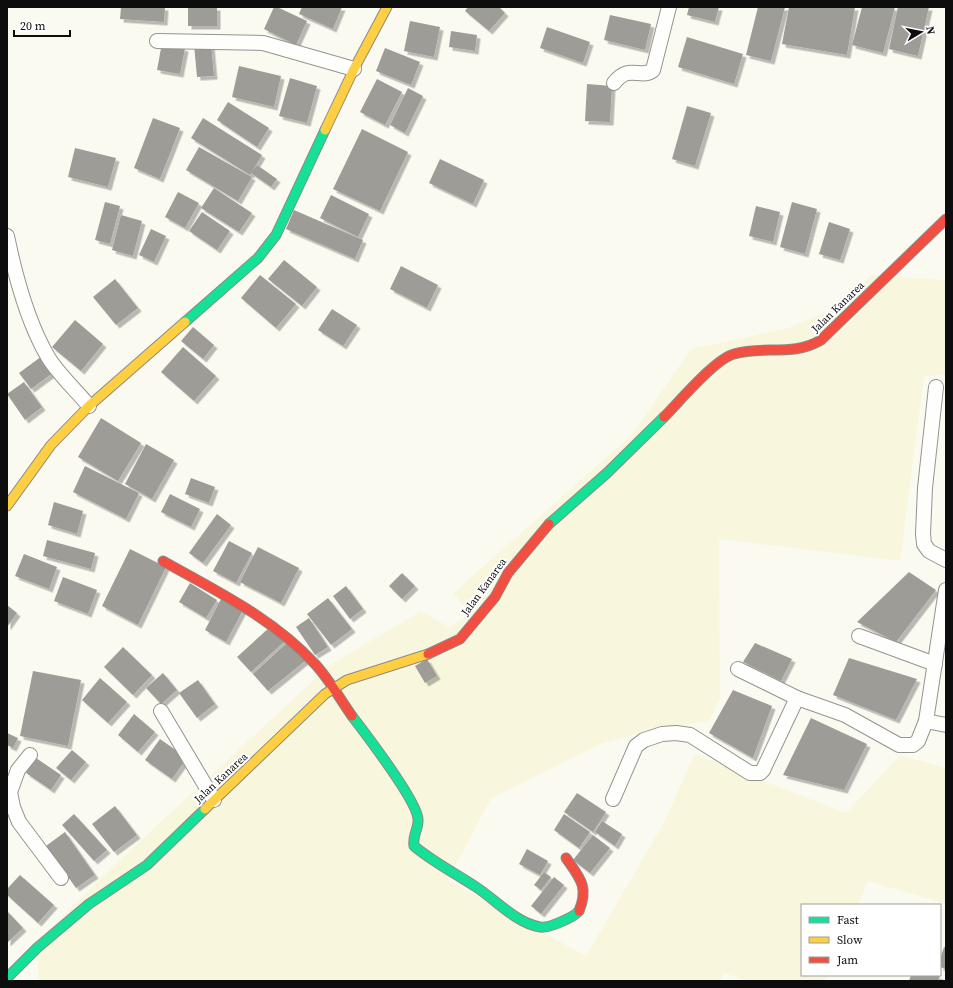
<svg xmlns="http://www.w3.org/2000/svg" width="953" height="988" font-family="'Source Serif 4',serif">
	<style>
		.farmland { fill: #f8f7dd }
		.building { fill: #9e9c97; filter: url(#shadow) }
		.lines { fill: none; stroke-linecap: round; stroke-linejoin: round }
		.street-casing { stroke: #949490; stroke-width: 16 }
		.fast-casing { stroke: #8b8a86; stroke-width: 11 }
		.slow-casing { stroke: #8b8a86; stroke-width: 11 }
		.jam-casing { stroke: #8b8a86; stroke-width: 11 }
		.street { stroke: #fefefd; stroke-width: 14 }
		.fast { stroke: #16e098; stroke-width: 9 }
		.slow { stroke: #ffcf43; stroke-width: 9 }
		.jam { stroke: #f24e42; stroke-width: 9 }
		.labels { text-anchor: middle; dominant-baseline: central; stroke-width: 4; stroke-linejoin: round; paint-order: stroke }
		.street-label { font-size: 11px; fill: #0d0d0d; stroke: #fff }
	</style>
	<defs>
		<filter id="shadow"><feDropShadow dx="3.5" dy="3.5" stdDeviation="0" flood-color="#0004"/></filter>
	</defs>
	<rect width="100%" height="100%" fill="#fbfaf1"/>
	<polygon class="farmland" points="871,275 946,280 946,374 924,377 900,561 719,539 720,698 709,721 660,728 601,744 491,798 448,880 586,956 663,824 695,754 846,813 900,755 946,768 946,904 868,881 858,905 802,905 802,975 828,975 825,981 747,981 724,973 720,981 39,981 36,943 110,869 330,665 421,611 449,627 470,614 453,593 631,436 691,349 788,328 842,305"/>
	<g class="building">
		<polygon points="121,7 165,7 164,22 120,19"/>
		<rect x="188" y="7" width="29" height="19"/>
		<polygon points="274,7 277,7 307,21 296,45 264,29"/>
		<polygon points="302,7 342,7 333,29 299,14"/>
		<polygon points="468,7 499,7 505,13 489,31 465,11"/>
		<polygon points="689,7 719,7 715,22 687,15"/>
		<polygon points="758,7 785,7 771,61 746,55"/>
		<polygon points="789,7 855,7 847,55 782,44"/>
		<polygon points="862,7 895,7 883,53 852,45"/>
		<polygon points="898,7 929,7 918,56 889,49"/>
		<polygon points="610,15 651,24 645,50 604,40"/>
		<polygon points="410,21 440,27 434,57 404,51"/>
		<polygon points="547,27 590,42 583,63 540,48"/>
		<polygon points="451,31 477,35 475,51 449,47"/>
		<polygon points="687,37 743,54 734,84 678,67"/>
		<polygon points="162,43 185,48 180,74 157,70"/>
		<polygon points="211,43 214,76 197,77 194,45"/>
		<polygon points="385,48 420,62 411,85 376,71"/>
		<polygon points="239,66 281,76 274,107 232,97"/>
		<polygon points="290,78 317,86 307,123 279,116"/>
		<polygon points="377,79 402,92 385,125 360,112"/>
		<polygon points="587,84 612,86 610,122 585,121"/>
		<polygon points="408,88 423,96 405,133 390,125"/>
		<polygon points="228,102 269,128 257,147 217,120"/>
		<polygon points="687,106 711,113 695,166 672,159"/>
		<polygon points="153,118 180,128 160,179 134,168"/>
		<polygon points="203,118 262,155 250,175 191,138"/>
		<polygon points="362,129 408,152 380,211 333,189"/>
		<polygon points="199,147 252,177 238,201 186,170"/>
		<polygon points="75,148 116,158 108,187 68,177"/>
		<polygon points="440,159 484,180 473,204 429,183"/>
		<polygon points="257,165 277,179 271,187 251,173"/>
		<polygon points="214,188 252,213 239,232 201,208"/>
		<polygon points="178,192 199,203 185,228 165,217"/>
		<polygon points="331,195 369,214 358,237 320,218"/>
		<polygon points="105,202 120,206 110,244 95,240"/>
		<polygon points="792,202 817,209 805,254 780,247"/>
		<polygon points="756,206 780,212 773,242 749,236"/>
		<polygon points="294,210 363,240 355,259 286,229"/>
		<polygon points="202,212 230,231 217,250 189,231"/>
		<polygon points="121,215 142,221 133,256 112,250"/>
		<polygon points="829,222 850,229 840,260 819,254"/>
		<polygon points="151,229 166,236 154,262 139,255"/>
		<polygon points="284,260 317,287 302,306 268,279"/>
		<polygon points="401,266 438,285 427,308 390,289"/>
		<polygon points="260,275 296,304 276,328 241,298"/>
		<polygon points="115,279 138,308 116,325 93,297"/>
		<polygon points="332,309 357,325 343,346 318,330"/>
		<polygon points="75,320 103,344 81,371 52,347"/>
		<polygon points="193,327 214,345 203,359 181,341"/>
		<polygon points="183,347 216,376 194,401 161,372"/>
		<polygon points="42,356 54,372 31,389 19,373"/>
		<polygon points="24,382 42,407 25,420 7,394"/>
		<polygon points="101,418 141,443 118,481 78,457"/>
		<polygon points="146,444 174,460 152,499 125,484"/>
		<polygon points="85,466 139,493 126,519 73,492"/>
		<polygon points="191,478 215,487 209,503 185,494"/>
		<polygon points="170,494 200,509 191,527 161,512"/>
		<polygon points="54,502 83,511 77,534 48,525"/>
		<polygon points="217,514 231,525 203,563 189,553"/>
		<polygon points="47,540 95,553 91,569 43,556"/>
		<polygon points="229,541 252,553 236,583 213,571"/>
		<polygon points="258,547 299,568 281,603 240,582"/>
		<polygon points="130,549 166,567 138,625 102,606"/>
		<polygon points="24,554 57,567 49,589 15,576"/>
		<polygon points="909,572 936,590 896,642 857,622"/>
		<polygon points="402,573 415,586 402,599 389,586"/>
		<polygon points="63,577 97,590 88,614 54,601"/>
		<polygon points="190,583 217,600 206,618 179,602"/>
		<polygon points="346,586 363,609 350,619 333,596"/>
		<polygon points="328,598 352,629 331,645 307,614"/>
		<polygon points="221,599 243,610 226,642 205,630"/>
		<polygon points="7,605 17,613 7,627"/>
		<polygon points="309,618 328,647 315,655 296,627"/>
		<polygon points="271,626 285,641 251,672 237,657"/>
		<polygon points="288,642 305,661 268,691 253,674"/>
		<polygon points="755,643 792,659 781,681 743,662"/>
		<polygon points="123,647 152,675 133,695 104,667"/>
		<polygon points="849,658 917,679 896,720 833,695"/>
		<polygon points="427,659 437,676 425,683 415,666"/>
		<polygon points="33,671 81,680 68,746 20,736"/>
		<polygon points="163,673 177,690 161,704 146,688"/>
		<polygon points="100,678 127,702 108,723 82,700"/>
		<polygon points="198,680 215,704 197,718 179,693"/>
		<polygon points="733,690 772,706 753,758 709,733"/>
		<polygon points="134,714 155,732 138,752 118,735"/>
		<polygon points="811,718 867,744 844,790 783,775"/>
		<polygon points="7,733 18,738 13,748 7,745"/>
		<polygon points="160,739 187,758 172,779 145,760"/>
		<polygon points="72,750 86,762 71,780 56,768"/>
		<polygon points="36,758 61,775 51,790 26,773"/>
		<polygon points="577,793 606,812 593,832 564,812"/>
		<polygon points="115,806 137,835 114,852 92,824"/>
		<polygon points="74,814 107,850 94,861 62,825"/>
		<polygon points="564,814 590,832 579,848 554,830"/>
		<polygon points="602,821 622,834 615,846 595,832"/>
		<polygon points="65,832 95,875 76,888 46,846"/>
		<polygon points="593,835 610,848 590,873 573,860"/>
		<polygon points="527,849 548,861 540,875 519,864"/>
		<polygon points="544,872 551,877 541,890 534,885"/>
		<polygon points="20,875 54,905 38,923 7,895 7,889"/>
		<polygon points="554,877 564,885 541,914 531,906"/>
		<polygon points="7,911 23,928 7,943"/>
		<polygon points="944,947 946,947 946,969 940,967 940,959"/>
		<polygon points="911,975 937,975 940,976 938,981 909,981"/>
	</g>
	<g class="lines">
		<g class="street-casing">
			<g id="street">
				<polyline points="157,41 263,43 354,69"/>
				<path d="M614,83C629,63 641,80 653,70L669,7"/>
				<path d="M7,236C15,275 28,323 48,357C58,374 77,391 89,406"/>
				<polyline points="936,387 925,488 923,534 924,544 929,551 946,560"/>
				<polyline points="859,636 935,664"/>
				<polyline points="738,669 797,698 845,715 899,745 913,745 918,741 926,721 946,590"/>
				<polyline points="161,711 214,800"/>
				<polyline points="926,721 946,725"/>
				<polyline points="7,791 10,792 13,807 19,822 61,878"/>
				<polyline points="10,792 18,770 30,755"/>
				<polyline points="613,799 636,746 644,740 662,734 676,733 690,735 750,773 760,773 763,770 797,698"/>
			</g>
		</g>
		<g class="fast-casing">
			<g id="fast">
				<polyline points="185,322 258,258 276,235 325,130"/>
				<polyline points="549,524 607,473 664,417"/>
				<path d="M352,716C365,733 417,801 418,819C419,828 412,836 414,846C433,862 455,873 476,887C496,900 516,923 540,927C548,929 574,917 579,911"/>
				<polyline points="7,978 37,948 89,904 147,865 205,809"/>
			</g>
		</g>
		<g class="slow-casing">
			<g id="slow">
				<polyline points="325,130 354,69 387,7"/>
				<polyline points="7,506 51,445 89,406 185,322"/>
				<polyline points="205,809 325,694 347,680 428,654"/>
			</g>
		</g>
		<g class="jam-casing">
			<g id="jam">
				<path d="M664,417C680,401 715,359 734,354C763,345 793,357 821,340L946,219"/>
				<path d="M163,561C216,591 273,618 315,664C329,679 340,699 352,716"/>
				<polyline points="428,654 460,639 495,597 508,573 549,524"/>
				<path d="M566,858C580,878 589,887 579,911"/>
			</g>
		</g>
		<use href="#street" class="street"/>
		<use href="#fast" class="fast"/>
		<use href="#slow" class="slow"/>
		<use href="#jam" class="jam"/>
	</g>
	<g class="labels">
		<g class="street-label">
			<text transform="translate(838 307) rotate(-44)">Jalan Kanarea</text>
			<text transform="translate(484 587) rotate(-54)">Jalan Kanarea</text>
			<text transform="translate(221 778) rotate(-43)">Jalan Kanarea</text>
		</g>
	</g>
	<rect width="953" height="988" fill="none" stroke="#0d0d0d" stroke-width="16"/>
	<rect x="801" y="904" width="140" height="72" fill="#ffffff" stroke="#9e9e9e"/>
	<rect x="809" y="917" width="20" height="6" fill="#16e098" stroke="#9e9e9e"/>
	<text x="837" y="924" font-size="12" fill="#0d0d0d">Fast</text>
	<rect x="809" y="937" width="20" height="6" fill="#ffcf43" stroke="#9e9e9e"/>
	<text x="837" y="944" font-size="12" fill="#0d0d0d">Slow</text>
	<rect x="809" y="957" width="20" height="6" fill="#f24e42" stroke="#9e9e9e"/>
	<text x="837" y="964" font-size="12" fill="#0d0d0d">Jam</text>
	<g transform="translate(921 32) rotate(80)" stroke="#ffffff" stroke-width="3" paint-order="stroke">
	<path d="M0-3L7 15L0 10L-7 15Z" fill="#0d0d0d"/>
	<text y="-6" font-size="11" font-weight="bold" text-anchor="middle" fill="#0d0d0d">N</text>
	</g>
	<path d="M14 30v6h56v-6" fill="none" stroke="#0d0d0d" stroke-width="2"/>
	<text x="20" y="30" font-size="12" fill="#0d0d0d" stroke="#ffffff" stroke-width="3" paint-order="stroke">20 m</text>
</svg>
